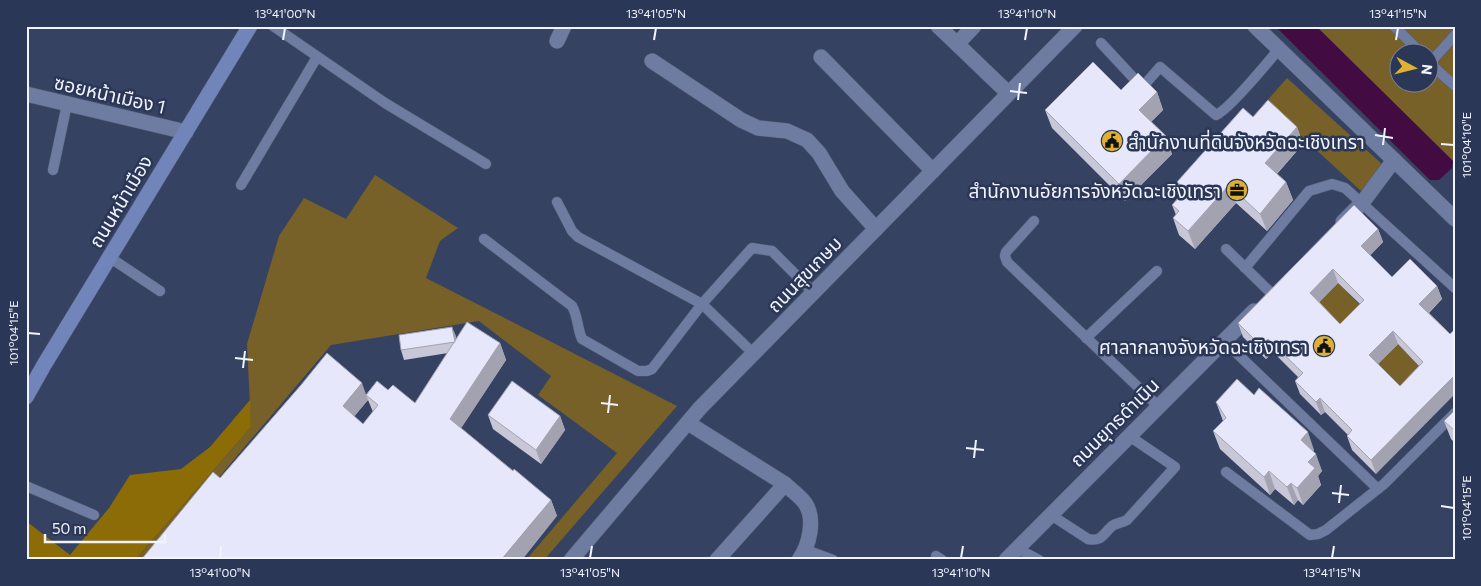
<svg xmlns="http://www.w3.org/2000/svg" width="1481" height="586" font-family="Commissioner,'Noto Sans Thai',sans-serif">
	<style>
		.green { fill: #786128; fill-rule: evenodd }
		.forest { fill: #8c6c07 }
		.water { fill: #420b42 }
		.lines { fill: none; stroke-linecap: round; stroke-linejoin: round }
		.lane-casing { stroke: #545d76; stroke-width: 11 }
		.street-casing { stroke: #545d76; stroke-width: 16 }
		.secondary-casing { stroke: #545d76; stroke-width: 16 }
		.lane { stroke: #6e7ca1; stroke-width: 10 }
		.street { stroke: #6e7ca1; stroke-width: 15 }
		.secondary { stroke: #7185ba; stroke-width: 15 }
		.wall { fill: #c7c7d8; fill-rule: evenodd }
		.shaded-wall { fill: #a2a2b0 }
		.building { fill: #e7e7fb; stroke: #a2a2b0; fill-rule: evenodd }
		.ticks { fill: none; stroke: #f1f4fd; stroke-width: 2 }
		.labels { text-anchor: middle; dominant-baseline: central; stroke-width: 5; stroke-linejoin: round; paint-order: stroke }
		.street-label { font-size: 19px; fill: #f1f4fd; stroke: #2b3757 }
		.poi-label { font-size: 19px; fill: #f1f4fd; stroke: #2b3757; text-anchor: end }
		.neatline { fill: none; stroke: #f1f4fd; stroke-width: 2 }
		.ticks-label { font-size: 12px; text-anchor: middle; fill: #f1f4fd }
	</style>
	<rect width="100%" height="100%" fill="#354262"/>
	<g class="green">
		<path d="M1316,26H1455V162L1453,161ZM1398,52H1428V82H1398Z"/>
		<polygon points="1287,78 1384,166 1361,191 1265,103"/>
		<polygon points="375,175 458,228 440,241 426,278 677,406 544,560 526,560 617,453 538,395 551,376 479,321 331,345 149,560 135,560 251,427 247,344 279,236 304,198 346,219"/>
		<polygon points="1338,283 1369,314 1345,337 1315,307"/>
		<polygon points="1398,344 1428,375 1404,399 1374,368"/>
	</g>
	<polygon class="forest" points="250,400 251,427 135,560 26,560 26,521 70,555 109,508 130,475 181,469 210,447"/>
	<polygon class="water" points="1275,26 1316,26 1453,161 1452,168 1439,180 1430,180"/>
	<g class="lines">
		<g class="lane-casing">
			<g id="lane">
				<polyline points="273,26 385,103 486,164"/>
				<polyline points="1394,26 1420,52"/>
				<path d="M1101,43L1140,85L1146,83L1160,67L1216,115C1229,110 1268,62 1279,49"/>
				<polyline points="1428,62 1455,86"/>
				<polyline points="1430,63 1455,35"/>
				<polyline points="53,170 67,104"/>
				<polyline points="241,185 317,57"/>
				<polyline points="557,202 572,231 578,237 702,304 754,354"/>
				<polyline points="1034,221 1006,252 1005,256 1007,262 1158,406"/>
				<path d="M484,239L572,306C578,316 577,328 582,339L638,371H647L652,369L702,304L752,248L772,251L814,293"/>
				<polyline points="1226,249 1272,294"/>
				<polyline points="109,257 160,291"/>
				<polyline points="1245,268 1309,191 1332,184 1345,188 1455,288"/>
				<polyline points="1086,338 1157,271"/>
				<polyline points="1224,341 1378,489"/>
				<polyline points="1226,472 1310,535 1318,534 1326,530 1384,484 1455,413"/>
				<polyline points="26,486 94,515"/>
				<path d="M1051,515L1088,539C1102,542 1103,534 1112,526C1116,523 1122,523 1127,520L1175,467L1129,436"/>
				<polyline points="1018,549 1039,560"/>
				<polyline points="806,550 833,560"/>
				<polyline points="936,556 942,560"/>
			</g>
		</g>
		<g class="street-casing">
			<g id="street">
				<polyline points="938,26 957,44"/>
				<polyline points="974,26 957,44 1008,93"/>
				<polyline points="1255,26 1455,219"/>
				<polyline points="557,41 564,26"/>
				<polyline points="821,57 933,171"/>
				<polyline points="652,61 741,120 758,128 787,131 807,140 819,153 842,191 876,229"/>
				<polyline points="26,94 186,132"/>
				<polyline points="1343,222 1362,203 1394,160"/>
				<polyline points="688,423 785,484"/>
				<polyline points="571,560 700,408 1075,26"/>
				<path d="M717,560L785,484C791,490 800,496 805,503C816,519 809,546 799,560"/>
				<polyline points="1006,560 1254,311"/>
			</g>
		</g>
		<g class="secondary-casing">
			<polyline id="secondary" points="26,397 44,365 250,26"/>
		</g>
		<use href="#lane" class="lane"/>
		<use href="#street" class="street"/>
		<use href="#secondary" class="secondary"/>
	</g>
	<g class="wall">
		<polygon points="1121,90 1157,92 1163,110 1151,122 1172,154 1125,201 1052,128 1045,110"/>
		<polygon points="1253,117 1297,127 1303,144 1277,174 1286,182 1293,200 1267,231 1236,203 1195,249 1179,235 1173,218 1176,215 1172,205 1181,194 1177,182"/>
		<path d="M1378,229L1383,242L1370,255L1392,277L1437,286L1442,299L1429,313L1450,334L1376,474L1352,450L1347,436L1348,435L1325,412L1321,415L1300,394L1295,381L1298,377L1273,352L1266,359L1243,337L1238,323ZM1338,283L1360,304L1340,324L1319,302ZM1398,344L1419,366L1400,386L1378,364Z"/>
		<path d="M456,336V339L500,343L506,360L461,428L513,471L551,500L557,516L220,478L367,394L388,390L415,403L448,353L404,360L401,350ZM368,400L373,412L363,424L354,416Z"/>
		<polygon points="1216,402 1314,450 1313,451 1322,471 1318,476 1321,485 1303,505 1298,500 1294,505 1275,489 1270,495 1220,449 1213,431 1223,421"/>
		<polygon points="1455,410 1455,443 1451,439 1444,421"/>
		<polygon points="488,415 560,416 565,430 541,464 493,429"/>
	</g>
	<g class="shaded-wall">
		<polygon points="1157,92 1163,110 1145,127 1139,110"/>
		<polygon points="1297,127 1303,144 1271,180 1265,163"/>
		<polygon points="1166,136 1172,154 1125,201 1119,184"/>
		<polygon points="1286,182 1293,200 1267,231 1260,214"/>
		<polygon points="1229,185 1236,203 1195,249 1188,231"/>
		<polygon points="1378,229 1383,242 1366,260 1361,246"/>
		<polygon points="1333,269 1338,283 1315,307 1310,293"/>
		<polygon points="1437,286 1442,299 1424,317 1419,304"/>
		<polygon points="452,327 456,336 458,351 455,342"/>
		<polygon points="1393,331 1398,344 1374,368 1369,355"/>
		<polygon points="1268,339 1273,352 1266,359 1261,346"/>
		<polygon points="500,343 506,360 456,436 450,419"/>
		<polygon points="1455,375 1455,394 1376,474 1371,460"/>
		<polygon points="362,383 368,400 349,423 343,406"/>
		<polygon points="1320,398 1325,412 1321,415 1316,402"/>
		<polygon points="560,416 565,430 541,464 536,450"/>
		<polygon points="1308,432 1314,450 1307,458 1301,440"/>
		<polygon points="1316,454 1322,471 1318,476 1321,485 1303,505 1297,488 1308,462"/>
		<polygon points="1269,471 1275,489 1270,495 1264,477"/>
		<polygon points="1291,483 1298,500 1294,505 1287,487"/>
		<polygon points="551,500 557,516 522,560 501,560"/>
	</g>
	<g class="building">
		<polygon points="1093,62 1121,90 1138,73 1157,92 1139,110 1166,136 1119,184 1045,110"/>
		<polygon points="1268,100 1297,127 1265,163 1286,182 1260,214 1229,185 1188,231 1173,218 1179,211 1172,205 1186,190 1177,182 1243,108 1253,117"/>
		<path d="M1354,205L1378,229L1361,246L1392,277L1410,259L1437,286L1419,304L1450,334L1455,329V375L1371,460L1347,436L1352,430L1320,398L1316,402L1295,381L1303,373L1268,339L1261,346L1238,323ZM1333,269L1364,300L1340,324L1310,293ZM1393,331L1423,362L1400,386L1369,355Z"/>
		<polygon points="467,322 500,343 450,419 513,471 514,469 551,500 501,560 141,560 213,472 220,478 301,385 327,353 362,383 343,406 363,424 378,405 366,395 377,381 388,390 393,385 415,403"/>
		<polygon points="452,327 455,342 401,350 399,335"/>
		<polygon points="1237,379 1254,395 1259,388 1308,432 1301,440 1316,454 1308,462 1315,468 1297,488 1291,483 1287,487 1269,471 1264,477 1213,431 1226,418 1216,402"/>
		<polygon points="512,381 560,416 536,450 488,415"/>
		<polygon points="1455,410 1455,431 1444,421"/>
	</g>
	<path class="ticks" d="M283,40L285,28M654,40L656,28M1025,40L1027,28M1396,40L1398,28M1010,91L1027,93M1018,100L1020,83M1375,135L1393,138M1441,144L1454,145M1383,145L1385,128M28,333L40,334M235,358L253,360M243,368L245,351M601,403L618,405M608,413L610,395M966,448L984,450M974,458L976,440M1332,493L1349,495M1339,503L1341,485M1441,506L1454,508M220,558L221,546M590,558L592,546M961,558L963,546M1332,558L1334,546"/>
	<defs>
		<g id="civic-disc" transform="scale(1.125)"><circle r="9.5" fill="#deb133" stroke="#2b3757"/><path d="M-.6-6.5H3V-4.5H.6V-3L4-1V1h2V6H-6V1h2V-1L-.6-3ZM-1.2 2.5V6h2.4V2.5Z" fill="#111"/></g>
		<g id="office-disc" transform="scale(1.125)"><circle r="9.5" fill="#deb133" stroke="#2b3757"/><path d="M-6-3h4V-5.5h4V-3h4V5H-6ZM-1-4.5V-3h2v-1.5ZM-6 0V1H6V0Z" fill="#111"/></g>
	</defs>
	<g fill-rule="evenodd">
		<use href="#civic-disc" x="1112" y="141"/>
		<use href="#office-disc" x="1237" y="190"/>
		<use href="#civic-disc" x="1324" y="346"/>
	</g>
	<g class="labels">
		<g class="street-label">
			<text transform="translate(110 94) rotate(13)">ซอยหน้าเมือง 1</text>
			<text transform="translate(120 201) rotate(-59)">ถนนหน้าเมือง</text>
			<text transform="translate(804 274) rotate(-46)">ถนนสุขเกษม</text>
			<text transform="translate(1114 422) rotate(-45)">ถนนยุทธดำเนิน</text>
		</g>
		<g class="poi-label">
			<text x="1128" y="141" text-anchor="start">สำนักงานที่ดินจังหวัดฉะเชิงเทรา</text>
			<text x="1221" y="190">สำนักงานอัยการจังหวัดฉะเชิงเทรา</text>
			<text x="1308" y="346">ศาลากลางจังหวัดฉะเชิงเทรา</text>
		</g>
	</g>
	<rect width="1481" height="586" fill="none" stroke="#2b3757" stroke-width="55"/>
	<g transform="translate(1414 68) rotate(97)"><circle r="24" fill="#2b3757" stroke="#7a8399"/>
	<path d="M0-4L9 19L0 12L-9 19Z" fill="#deb133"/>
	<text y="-8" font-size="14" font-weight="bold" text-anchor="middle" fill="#f1f4fd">N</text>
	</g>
	<path d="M45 534v8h120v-8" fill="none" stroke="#f1f4fd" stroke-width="2.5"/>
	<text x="52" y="534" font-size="15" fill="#f1f4fd" stroke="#2b3757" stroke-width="4" paint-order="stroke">50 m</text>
	<rect x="28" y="28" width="1426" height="530" class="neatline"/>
	<g class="ticks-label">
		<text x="285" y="18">13°41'00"N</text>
		<text x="656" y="18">13°41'05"N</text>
		<text x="1027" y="18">13°41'10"N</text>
		<text x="1398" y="18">13°41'15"N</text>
		<text transform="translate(1467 145) rotate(-90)" y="4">101°04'10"E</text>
		<text transform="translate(14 333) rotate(-90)" y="4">101°04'15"E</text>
		<text transform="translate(1467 508) rotate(-90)" y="4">101°04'15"E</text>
		<text x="220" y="577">13°41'00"N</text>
		<text x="590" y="577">13°41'05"N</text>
		<text x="961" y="577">13°41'10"N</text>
		<text x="1332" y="577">13°41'15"N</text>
	</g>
</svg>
